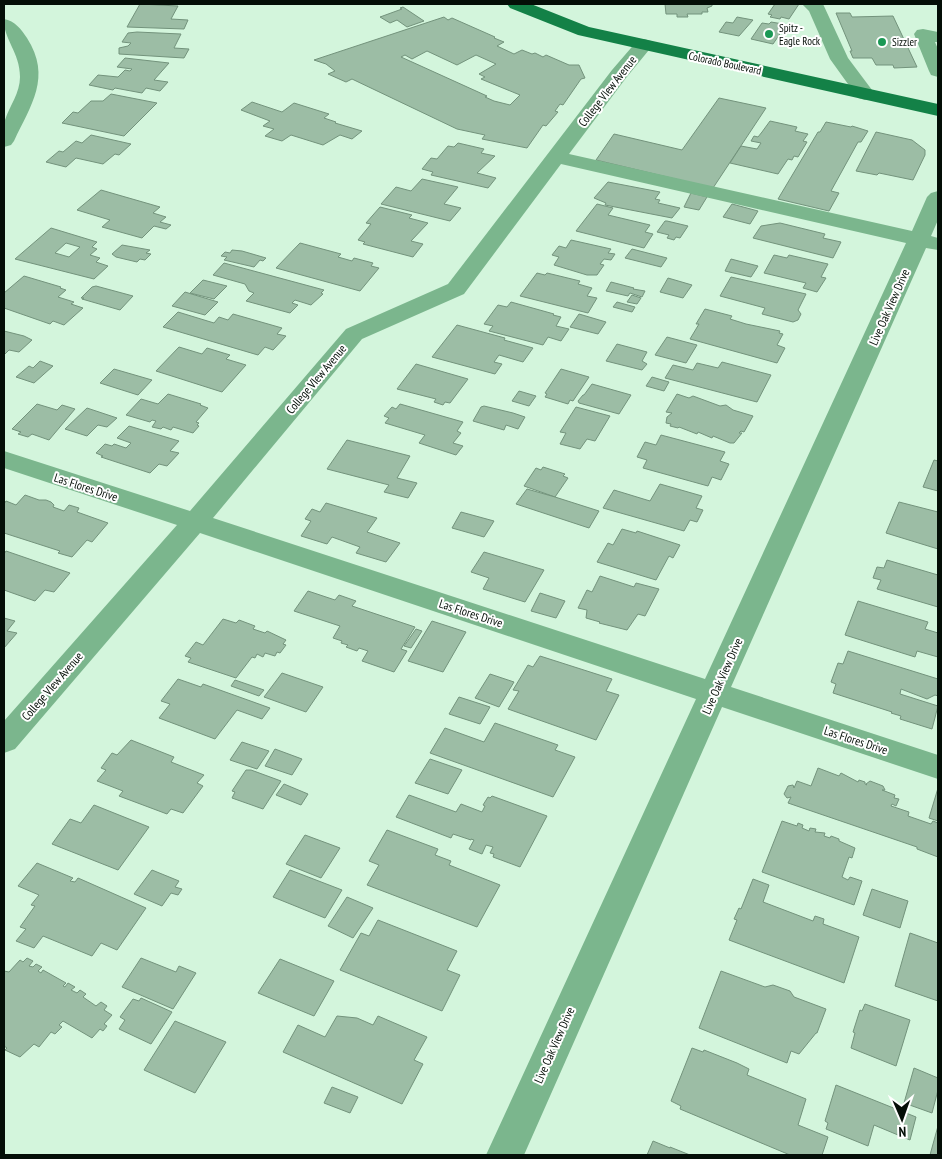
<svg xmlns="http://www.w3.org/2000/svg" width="942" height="1159" font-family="'PT Sans Narrow',sans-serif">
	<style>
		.building { fill: #9cbda5; stroke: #73937c; fill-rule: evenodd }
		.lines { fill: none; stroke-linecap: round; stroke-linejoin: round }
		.minor { fill: #7bb68d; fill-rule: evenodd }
		.major { fill: #138147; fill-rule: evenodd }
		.poi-dot { fill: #1b9855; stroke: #fff; stroke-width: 2 }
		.labels { text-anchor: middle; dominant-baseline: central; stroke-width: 4; stroke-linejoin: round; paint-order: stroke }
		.far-poi-label { font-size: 11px; fill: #040e07; stroke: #fff; text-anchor: start }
		.far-street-label { font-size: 11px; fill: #040e07; stroke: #fff }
		.street-label { font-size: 12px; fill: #040e07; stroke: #fff }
	</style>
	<rect width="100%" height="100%" fill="#d3f5dc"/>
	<g class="building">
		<polygon points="140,4 178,6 171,19 188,20 184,29 127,27"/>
		<polygon points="665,4 712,4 712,6 707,8 708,12 702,12 702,14 687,14 688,17 677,17 677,14 666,14"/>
		<polygon points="775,4 799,4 789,19 781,17 780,19 770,17 772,15 768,14"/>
		<polygon points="403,7 424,21 407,27 397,20 390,23 380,17 402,9 400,8"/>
		<polygon points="836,13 850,13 852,17 893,16 917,67 894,68 893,65 876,65 872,58 853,58 850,51 852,51"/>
		<path d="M444,17L448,20L452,18L495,37L494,38L504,42L497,46L514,54L522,50L532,54L535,53L543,57L546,55L569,65H579L585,78L581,79L563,105L560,104L555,111L558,112L546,126L543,125L527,148L482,139L485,135L457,129L352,79L346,82L328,74L335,71L326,64L314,60ZM427,51L457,65L476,55L496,64L479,74L485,77L481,79L520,95L510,105L494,101L485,97L487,96L401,57L405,55L412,59Z"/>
		<polygon points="737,17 753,20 739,36 719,32 726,22 733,23"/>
		<polygon points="771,22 783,24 780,27 784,28 773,44 751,39 762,23 769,24"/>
		<polygon points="137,32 181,34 174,48 189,49 184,58 119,54 119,48 128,46 131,43 122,42 128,33"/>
		<polygon points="125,58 169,63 154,80 168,82 160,91 146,88 142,93 115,88 113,90 89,85 98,75 118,77 125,70 130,71 132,69 117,67"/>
		<polygon points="111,94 157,103 124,136 62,123 73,112 78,113 91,101 103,101"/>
		<polygon points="719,98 766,108 713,188 596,160 614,134 682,150"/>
		<polygon points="252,102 282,112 294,103 329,114 324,118 336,122 335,123 362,131 352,139 340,135 323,145 291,135 282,141 265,136 274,129 263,126 270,121 241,110"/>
		<polygon points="770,121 797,127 795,131 808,134 803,141 807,142 798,157 794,156 792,160 788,159 778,174 730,163 741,146 757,149 761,143 751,141 754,136 758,137 762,132"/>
		<polygon points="826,122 851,127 852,126 868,131 861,142 858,142 831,191 839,193 829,211 778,199 818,132 820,132"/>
		<polygon points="876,132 912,140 925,150 925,155 913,180 879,173 877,175 856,171"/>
		<polygon points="91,135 131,144 119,155 115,154 103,164 76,158 66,167 46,162 59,151 63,152 76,141 82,143"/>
		<polygon points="458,143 484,149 481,153 495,156 477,173 496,178 488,188 431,175 433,172 422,169 431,158 437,159 448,146 454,147"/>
		<polygon points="422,179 458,187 444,204 461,208 450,221 381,204 396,187 411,191"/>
		<polygon points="608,182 660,192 655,199 660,200 658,203 680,208 672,218 605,205 606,203 594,198"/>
		<polygon points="101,190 160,207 153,213 166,217 160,222 171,225 166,229 154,226 142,238 102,227 110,220 77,210"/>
		<polygon points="691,193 707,197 699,210 684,207"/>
		<polygon points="597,204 613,208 608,215 650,225 645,232 653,234 644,248 576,231"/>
		<polygon points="732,204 758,211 750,224 723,217"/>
		<polygon points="380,207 412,215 409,218 428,223 411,241 423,244 413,257 363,244 365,242 358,240 371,224 366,223"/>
		<polygon points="665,221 667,221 688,226 680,238 676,237 674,240 667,238 669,235 657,232"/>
		<polygon points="780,223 825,234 823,238 841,242 833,258 753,238 761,226"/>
		<path d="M51,228L97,242L92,247L97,249L90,255L100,258L96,262L108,266L94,279L15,259ZM66,243L80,247L69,257L55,253Z"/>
		<polygon points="571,240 611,249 608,253 615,254 611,260 604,259 600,264 604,265 597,275 587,275 554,265 559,257 552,255 559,246 566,248"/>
		<polygon points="300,243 341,254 338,257 352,261 354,258 373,263 371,266 379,268 360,291 276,268"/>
		<polygon points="122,245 150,250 146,253 151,254 145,260 140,259 137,262 116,257 112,254"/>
		<polygon points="632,249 667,258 661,267 625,258"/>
		<polygon points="232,250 242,251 266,258 263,261 260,260 254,267 224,260 227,257 221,256 225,252 230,253"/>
		<polygon points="774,255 787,258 789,255 828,264 821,277 826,278 817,292 803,288 806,283 764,273"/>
		<polygon points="731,259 758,266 751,277 725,271"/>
		<polygon points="224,263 324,290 321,293 323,294 311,305 295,300 292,303 298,305 290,313 246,301 254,293 249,291 245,284 213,275"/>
		<polygon points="537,273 545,275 547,273 580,281 578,284 592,288 587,296 597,298 588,313 520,296"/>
		<polygon points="24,276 61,287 60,288 66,290 58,297 74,302 71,304 83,308 64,325 53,321 50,324 4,308 4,293"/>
		<polygon points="731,277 806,294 798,310 801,314 798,320 793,322 762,314 765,308 720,296"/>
		<polygon points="668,278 692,285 683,298 660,292"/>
		<polygon points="203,280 227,286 214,299 190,293"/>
		<polygon points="611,282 634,288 633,289 645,291 642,297 630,293 628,296 606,291"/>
		<polygon points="96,286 133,296 120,310 82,299 84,298 81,298 92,287"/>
		<polygon points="185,292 218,302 205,315 172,306"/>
		<polygon points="632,295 641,298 637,304 627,302"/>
		<polygon points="511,302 554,314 553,315 561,317 556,326 569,329 561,341 548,337 543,345 489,331 493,326 484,324 498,305 507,307"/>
		<polygon points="617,302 635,307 632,312 613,307"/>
		<polygon points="705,309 732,316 730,319 746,324 780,331 779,333 783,334 777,345 785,348 777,363 690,339 699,324 696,324"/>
		<polygon points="178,312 214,323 219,317 228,320 233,314 282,328 277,334 286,336 273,350 265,347 258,355 163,327"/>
		<polygon points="579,314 606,322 598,334 570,327"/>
		<polygon points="457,325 505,338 504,340 533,348 523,362 499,355 494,362 502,364 495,374 432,357"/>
		<polygon points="4,331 24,336 32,340 19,352 9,350 4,355"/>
		<polygon points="667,337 697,345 686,363 655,355"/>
		<polygon points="617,344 647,352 642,361 647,364 642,370 606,361"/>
		<polygon points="179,347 202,354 207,348 230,355 226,359 246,365 222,392 156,371"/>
		<polygon points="40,361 53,366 34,383 16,377 29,366 33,368"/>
		<polygon points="722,362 771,375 757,402 665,378 673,365 693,370 697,363 718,368"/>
		<polygon points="416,364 468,379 450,403 445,402 443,405 434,402 436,399 397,389"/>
		<polygon points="114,369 152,380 138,395 100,383"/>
		<polygon points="561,369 589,377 573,401 570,400 568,404 545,397 547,394 545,393"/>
		<polygon points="652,377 669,382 664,391 646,386"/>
		<polygon points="592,384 631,395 619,414 579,403 578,401 583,395 584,395"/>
		<polygon points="519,391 536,396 529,406 512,401"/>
		<polygon points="168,394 201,404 200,405 208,408 196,422 199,423 197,425 199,426 193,433 173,427 171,430 163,427 161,429 152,427 156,421 152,420 150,422 126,415 141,399 158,404"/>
		<polygon points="677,394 689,398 693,396 720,406 726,405 733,410 753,416 744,432 741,431 739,433 742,433 734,443 730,443 713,436 712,438 698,432 697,434 679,427 678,428 670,426 671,424 666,423 667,417 672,413 666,412"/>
		<polygon points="37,404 57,410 62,405 75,409 49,440 32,434 28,437 18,434 21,432 12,429"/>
		<polygon points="400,404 463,422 457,431 461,433 453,443 463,446 456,455 419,443 425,435 385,423 389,418 384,416 392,407 396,409"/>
		<polygon points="484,406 513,413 525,417 518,429 506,425 504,430 473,421 481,407"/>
		<polygon points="576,407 610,416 595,441 587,439 580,449 560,444 566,433 560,432"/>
		<polygon points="87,408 117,418 107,427 98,425 87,436 65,429"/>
		<polygon points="129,426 179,441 170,451 179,453 167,466 159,464 150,473 101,457 103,456 96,453 105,444 112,446 114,444 126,448 131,443 117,438"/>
		<polygon points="661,435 725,452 720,461 729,464 721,480 712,477 708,486 643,468 647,460 637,457 645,442 656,445"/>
		<polygon points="347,440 410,456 397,478 417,483 408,498 384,492 389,485 327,469"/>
		<polygon points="934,460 938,461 938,491 923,487"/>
		<polygon points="543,467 565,474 563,476 568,478 555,497 524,486 536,468 541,470"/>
		<polygon points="660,484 702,496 696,508 703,510 697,522 690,520 684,531 603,508 614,490 650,501"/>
		<polygon points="527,489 555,497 599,511 589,528 516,504"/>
		<polygon points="25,495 39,500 46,500 51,502 54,505 53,507 64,511 69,505 79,508 77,512 108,523 92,542 87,540 72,557 58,553 60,551 4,533 4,504 6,501 16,505"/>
		<polygon points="899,502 938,512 938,549 886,533"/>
		<polygon points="326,503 377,518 367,532 400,543 386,562 356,553 360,547 332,537 327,544 301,536 311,521 305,519 312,509 320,512"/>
		<polygon points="461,512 494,521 484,537 452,528"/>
		<polygon points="622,529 636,533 637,531 680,545 673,558 669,556 656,580 597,562 608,543 613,545"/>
		<polygon points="6,551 70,573 54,592 45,590 35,601 4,590 4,554"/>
		<polygon points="484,552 544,570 525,602 483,589 489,578 471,572"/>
		<polygon points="887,560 938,575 938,607 877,589 881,580 873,578 877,567 884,568"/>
		<polygon points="600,576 634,587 636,583 659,589 645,616 638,614 627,630 599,623 600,622 586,618 587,610 578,608 587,590 592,592"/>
		<polygon points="308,591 335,600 339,595 356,601 352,606 415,627 401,649 407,651 394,672 362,661 368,651 359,648 357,651 346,647 348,645 341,643 342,641 333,638 340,626 294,611"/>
		<polygon points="540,593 565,601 556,618 531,611"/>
		<polygon points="858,601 928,622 925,629 938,633 938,657 917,651 915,657 845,635"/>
		<polygon points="4,618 15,621 7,631 17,633 4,648"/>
		<polygon points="223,619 236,623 239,620 255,626 253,629 265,633 267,631 286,640 283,644 286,645 280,653 277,652 275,656 265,653 263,657 257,654 255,658 252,657 236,678 188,662 191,658 185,656 196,642 203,645"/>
		<polygon points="432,621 466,632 443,672 408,661"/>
		<polygon points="416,629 422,631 411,648 404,646"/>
		<polygon points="848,651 938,679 938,696 935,695 927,699 901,689 900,694 938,706 932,729 900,719 901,716 891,713 892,712 833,693 836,684 831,682 838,663 843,664"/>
		<polygon points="540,656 612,679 606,691 619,695 596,740 508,709 519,691 513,690 528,665 533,667"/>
		<polygon points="282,673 323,687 306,712 264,697"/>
		<polygon points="490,674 514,682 499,707 475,698"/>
		<polygon points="178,679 201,687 203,684 270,708 262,719 237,710 215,739 159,718 170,704 161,701"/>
		<polygon points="235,680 264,690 259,696 231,686"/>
		<polygon points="459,697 490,707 480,724 449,714"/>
		<polygon points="495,723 558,745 555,750 575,757 553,797 430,753 445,728 484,742"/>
		<polygon points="131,740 174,757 171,762 204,775 197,783 203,786 183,813 171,809 167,814 119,796 123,791 97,781 106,770 101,768 112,753 117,755"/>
		<polygon points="242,742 269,751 257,769 230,760"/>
		<polygon points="275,749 302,759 292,775 265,766"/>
		<polygon points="430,759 462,770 448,794 415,783"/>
		<polygon points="818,768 839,776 841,773 858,782 859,780 865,782 865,784 867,785 866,784 870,781 883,786 885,790 882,790 895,795 894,798 899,799 896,806 892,804 891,806 909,812 908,816 931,824 933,821 938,823 938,857 917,849 917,847 788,803 791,797 787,798 784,794 788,786 793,785 794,788 797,781 811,786"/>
		<polygon points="246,770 251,770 281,781 263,809 232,798 235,792 232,791"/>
		<polygon points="284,784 308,794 301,805 276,795"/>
		<polygon points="938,788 938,821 929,818"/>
		<polygon points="409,795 456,812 461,804 482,812 485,806 483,805 488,797 490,798 492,796 547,816 520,867 493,857 494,854 490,853 493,847 486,845 482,854 469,849 474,840 471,839 471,840 453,834 451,838 396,817"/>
		<polygon points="94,805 149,827 118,870 52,844 70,819 81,823"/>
		<polygon points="782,821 797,826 798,823 803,825 802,828 809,831 810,828 816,829 815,832 825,833 824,836 830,838 831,836 839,839 839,841 855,848 852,858 849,857 842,877 848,880 850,877 862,881 854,905 762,872"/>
		<polygon points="387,830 438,849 435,855 451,861 449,865 500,885 477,927 367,885 379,865 369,861"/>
		<polygon points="305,835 340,848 321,878 286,864"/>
		<polygon points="37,863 73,878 70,881 75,882 78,878 146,908 117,950 101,943 92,956 43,936 34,948 16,941 26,929 20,927 35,906 31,905 39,895 18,886"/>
		<polygon points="152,870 179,881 175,887 182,889 178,895 171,893 162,906 134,894"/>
		<polygon points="290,870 342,890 325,918 273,897"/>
		<polygon points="753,879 769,885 763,902 813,921 815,916 824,919 823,924 859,937 844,983 729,940 737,920 734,919 739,908 741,909"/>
		<polygon points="872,889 908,901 900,928 863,915"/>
		<polygon points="347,897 373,908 353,938 328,926"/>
		<polygon points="378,920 457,951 447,970 460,975 442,1011 340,970 361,933 369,936"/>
		<polygon points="910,933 938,943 938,1001 895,986"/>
		<polygon points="27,958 33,961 29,966 33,967 36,964 42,967 38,971 41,973 43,970 66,983 63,986 65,987 68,983 75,987 71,990 77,993 80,990 86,994 83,997 96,1006 101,1002 107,1006 104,1010 112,1015 104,1024 107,1026 103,1031 100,1029 92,1038 63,1021 59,1025 62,1027 55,1034 51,1032 39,1047 34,1044 20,1057 5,1050 7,1048 4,1046 4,971 9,972 20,960 23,962"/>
		<polygon points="141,958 176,972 179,966 196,973 173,1009 122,987"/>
		<polygon points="280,959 334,981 314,1016 258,993"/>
		<polygon points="721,971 765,987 773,985 790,991 794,997 826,1009 817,1033 816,1033 799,1054 791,1051 787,1063 699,1028"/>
		<polygon points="141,998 172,1012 151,1044 119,1029 125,1020 120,1017 133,999 139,1001"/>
		<polygon points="865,1004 910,1020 896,1066 851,1048 855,1033 853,1032 860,1010 862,1011"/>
		<polygon points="337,1016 357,1018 373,1025 378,1016 427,1037 414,1060 423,1064 402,1104 283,1052 298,1025 325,1037"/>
		<polygon points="175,1021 226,1042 195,1093 144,1070"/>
		<polygon points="692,1048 703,1052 704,1050 737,1063 749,1069 747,1075 806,1099 798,1125 828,1137 822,1155 790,1155 680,1109 681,1106 671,1101"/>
		<polygon points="914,1068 938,1078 938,1090 932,1113 904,1103"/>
		<polygon points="836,1085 916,1117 910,1140 874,1125 868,1146 826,1129 828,1123 825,1121"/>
		<polygon points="332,1087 358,1097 350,1113 324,1103"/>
		<polygon points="938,1126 938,1155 930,1155"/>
		<polygon points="653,1141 670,1148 670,1147 690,1155 647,1155"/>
	</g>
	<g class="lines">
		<g class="minor">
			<polygon points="802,4 823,4 848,58 875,94 872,98 865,100 858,98 830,59 809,11"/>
			<path d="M4,19C15,21 21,29 27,38C52,77 31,105 14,141L11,145L4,147C3,139 2,127 5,120C10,105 20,93 20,77C20,52 3,39 4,19Z"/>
			<polygon points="923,29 938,32 938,42 935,42 938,49 938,77 931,75 929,71 914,34 917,30"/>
			<path d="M644,39L651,41L653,45L626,78L569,154L912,231L927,197L931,193L938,191V220L931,236L938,238V250L926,248L731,687L938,755V779L722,707L524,1155H486L696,699L200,533L15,749L4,753V721L177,525L4,468V451L190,511L346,329L448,284L612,70L637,41ZM561,164L906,243L705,679L213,518L362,339L464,294Z"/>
		</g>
		<polygon class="major" points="507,4 531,4 589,27 938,104 938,116 578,35 510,8"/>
	</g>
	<g class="poi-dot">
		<circle cx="769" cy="34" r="5"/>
		<circle cx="882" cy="42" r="5"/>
	</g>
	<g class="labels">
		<g class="far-poi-label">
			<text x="779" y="28">Spitz -<tspan x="779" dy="13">Eagle Rock</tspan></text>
			<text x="892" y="42">Sizzler</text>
		</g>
		<g class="far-street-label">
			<text transform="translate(725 63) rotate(12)">Colorado Boulevard</text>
		</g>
		<g class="street-label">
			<text transform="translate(607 91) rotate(-52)">College VIew Avenue</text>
			<text transform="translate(889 307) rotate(-66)">Live Oak View Drive</text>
			<text transform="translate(316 379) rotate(-50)">College VIew Avenue</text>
			<text transform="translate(86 487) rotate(18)">Las Flores Drive</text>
			<text transform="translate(471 613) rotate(18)">Las Flores Drive</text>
			<text transform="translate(722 676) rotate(-66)">Live Oak View Drive</text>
			<text transform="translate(52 686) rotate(-49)">College VIew Avenue</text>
			<text transform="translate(856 740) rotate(18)">Las Flores Drive</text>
			<text transform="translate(554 1045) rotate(-66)">Live Oak View Drive</text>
		</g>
	</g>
	<rect width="942" height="1159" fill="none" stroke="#040e07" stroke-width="10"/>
	<g transform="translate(902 1119) rotate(178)" stroke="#ffffff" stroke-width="4" paint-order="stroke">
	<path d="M0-4L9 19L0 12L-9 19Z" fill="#040e07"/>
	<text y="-8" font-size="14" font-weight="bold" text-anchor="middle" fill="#040e07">N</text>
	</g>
</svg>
